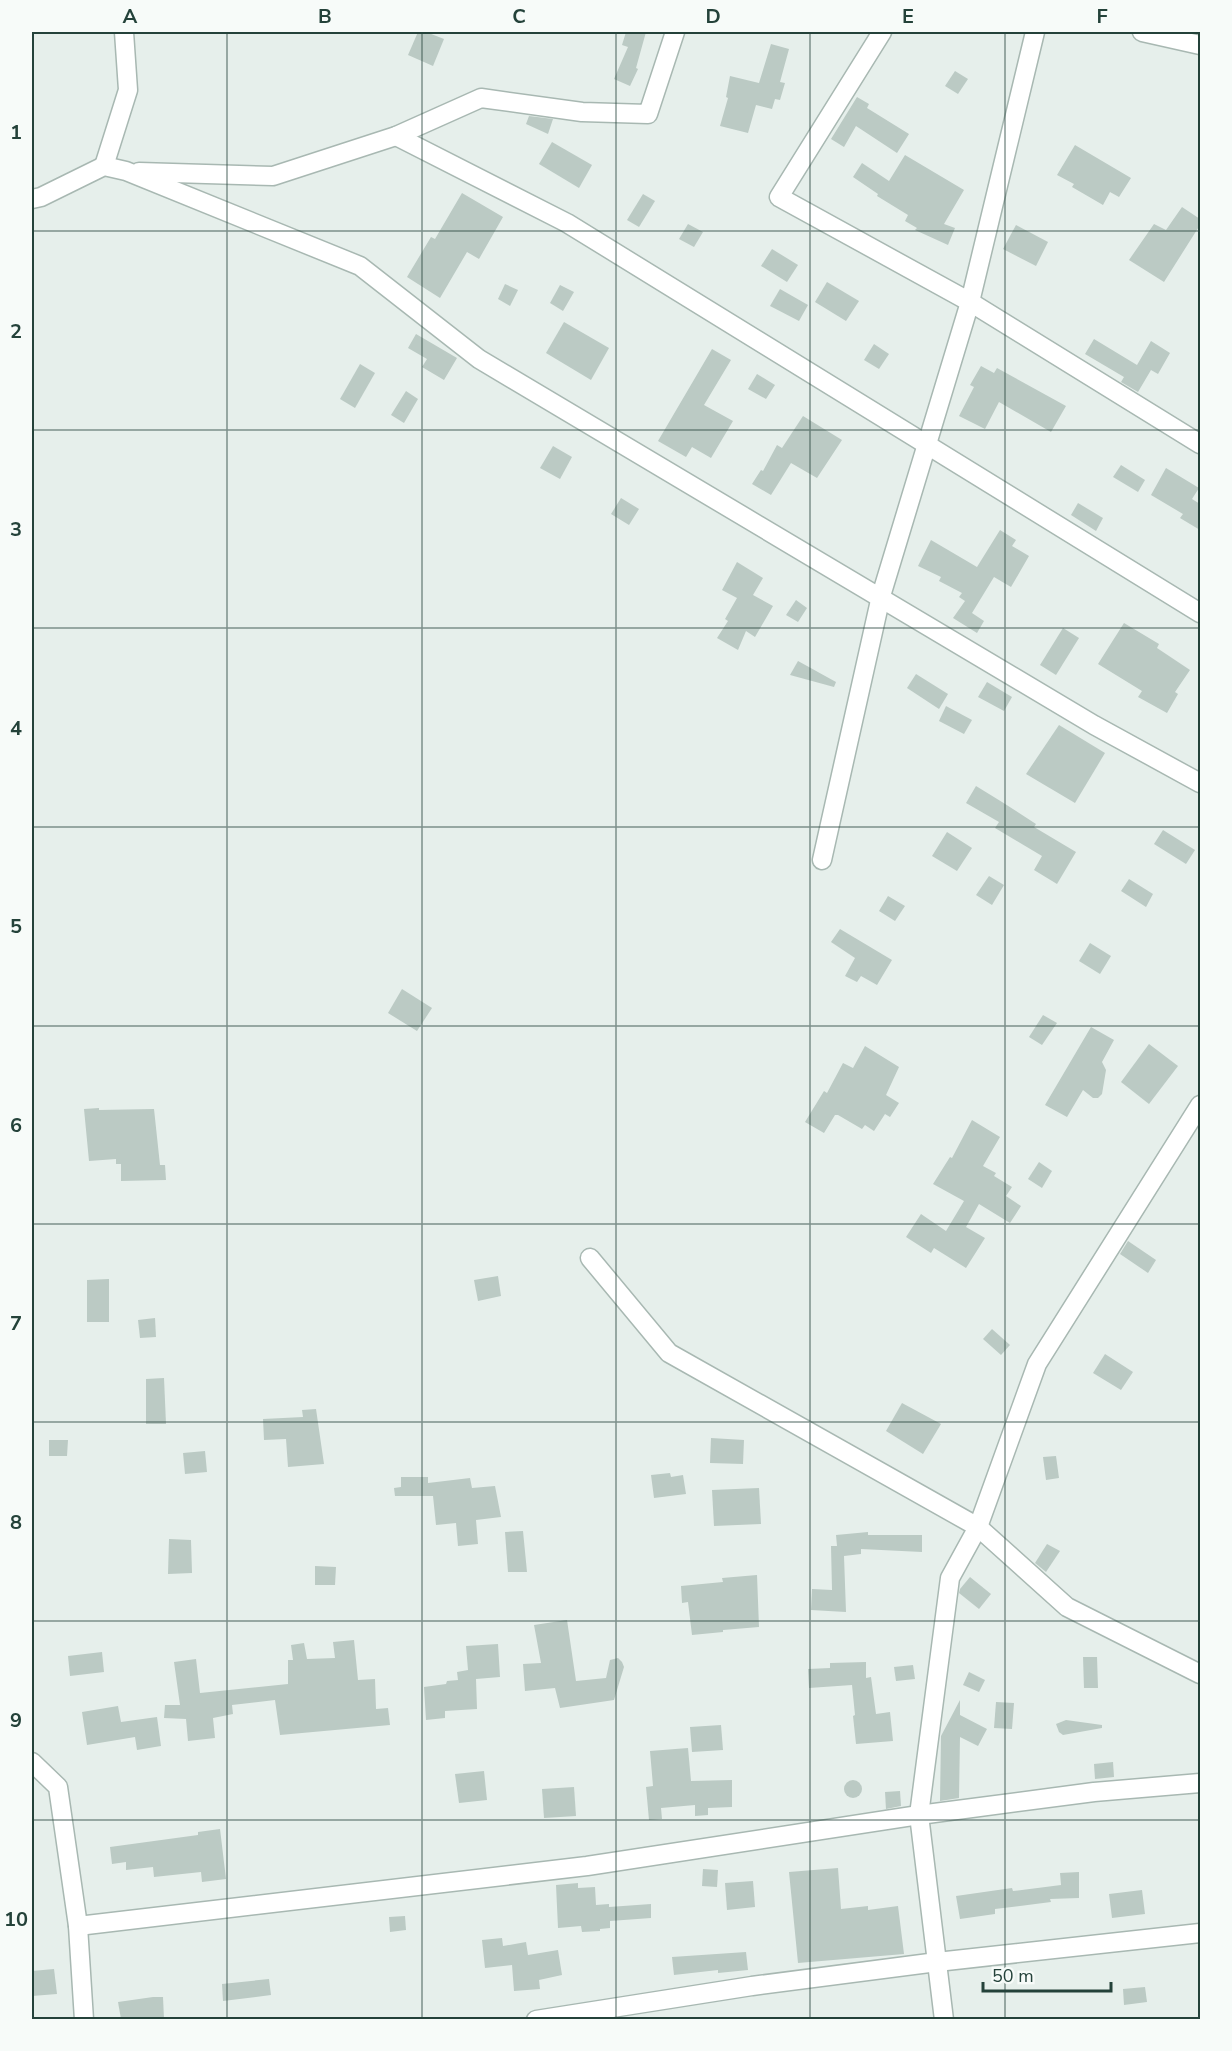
<svg xmlns="http://www.w3.org/2000/svg" width="1232" height="2051" font-family="'Nunito Sans',sans-serif">
	<style>
		.building { fill: #bbcac4 }
		.lines { fill: none; stroke-linecap: round; stroke-linejoin: round }
		.minor-casing { stroke: #a8b8b2; stroke-width: 21 }
		.minor { stroke: #fff; stroke-width: 18 }
		.grid { fill: none; stroke: #24423a; stroke-width: 1.5; stroke-opacity: 0.55 }
		.neatline { fill: none; stroke: #24423a; stroke-width: 2 }
		.grid-label { font-size: 20px; text-anchor: middle; font-weight: bold; fill: #24423a }
	</style>
	<rect width="100%" height="100%" fill="#e6efeb"/>
	<g class="building">
		<polygon points="418,32 426,32 444,39 433,66 408,55"/>
		<polygon points="626,32 646,32 636,68 638,69 630,86 614,79 628,47 622,45"/>
		<polygon points="771,44 789,49 780,82 785,83 780,100 775,99 772,109 756,105 748,133 720,126 728,98 726,97 730,76 759,83"/>
		<polygon points="955,71 968,79 958,94 945,86"/>
		<polygon points="857,97 869,104 867,108 909,134 897,153 856,126 844,147 831,139"/>
		<polygon points="529,116 553,119 548,134 526,124"/>
		<polygon points="552,142 592,165 579,188 539,164"/>
		<polygon points="1075,145 1131,178 1119,197 1110,192 1103,205 1072,187 1074,184 1057,175"/>
		<polygon points="905,155 964,190 944,224 955,228 948,245 915,230 917,228 905,221 908,215 877,196 878,194 853,177 862,163 889,181"/>
		<polygon points="462,193 503,217 479,259 467,252 440,298 407,277 431,237 435,239"/>
		<polygon points="643,194 655,201 639,227 627,220"/>
		<polygon points="1182,207 1200,219 1200,225 1164,282 1129,260 1154,224 1166,230"/>
		<polygon points="688,224 703,232 694,247 679,239"/>
		<polygon points="1016,225 1048,242 1036,266 1003,249"/>
		<polygon points="772,249 798,265 787,282 761,266"/>
		<polygon points="827,282 859,301 846,321 815,302"/>
		<polygon points="505,284 518,290 510,306 498,299"/>
		<polygon points="560,285 574,292 563,311 550,303"/>
		<polygon points="780,289 808,305 799,321 770,306"/>
		<polygon points="564,322 609,348 591,380 546,353"/>
		<polygon points="416,334 457,358 444,380 422,367 427,359 408,348"/>
		<polygon points="1094,339 1137,365 1151,341 1170,353 1158,374 1151,370 1138,392 1121,382 1124,377 1085,354"/>
		<polygon points="874,344 889,354 879,369 864,360"/>
		<polygon points="712,349 731,360 704,405 733,421 711,458 692,447 686,457 658,441"/>
		<polygon points="360,364 375,373 355,408 340,399"/>
		<polygon points="981,366 994,373 997,368 1066,406 1051,432 999,402 985,429 959,416 974,387 970,385"/>
		<polygon points="757,374 775,385 766,399 748,389"/>
		<polygon points="406,391 418,399 404,423 391,415"/>
		<polygon points="803,416 842,440 817,478 791,463 771,495 752,484 761,470 763,471 777,445 782,448"/>
		<polygon points="553,446 572,457 560,479 540,468"/>
		<polygon points="1121,465 1145,480 1138,492 1113,477"/>
		<polygon points="1166,468 1199,488 1192,499 1200,504 1200,530 1180,518 1183,514 1151,495"/>
		<polygon points="621,498 639,509 629,525 611,514"/>
		<polygon points="1078,503 1103,518 1096,531 1071,515"/>
		<polygon points="1000,530 1016,540 1012,546 1029,556 1011,587 994,577 972,613 984,621 977,633 953,618 965,601 959,597 962,593 939,581 941,577 918,566 931,540 977,567"/>
		<polygon points="737,562 763,578 753,595 773,606 755,637 746,631 738,650 717,638 728,621 725,619 737,598 722,590"/>
		<polygon points="796,600 807,608 798,622 786,615"/>
		<polygon points="1124,623 1159,644 1157,648 1190,670 1175,692 1178,694 1167,713 1138,697 1142,691 1098,664"/>
		<polygon points="1063,628 1079,638 1056,675 1040,665"/>
		<polygon points="798,661 836,682 834,687 790,675"/>
		<polygon points="916,674 948,694 939,709 907,688"/>
		<polygon points="987,682 1012,697 1004,711 978,697"/>
		<polygon points="946,706 972,720 964,734 939,721"/>
		<polygon points="1059,725 1105,753 1075,803 1026,774"/>
		<polygon points="976,786 1002,802 1036,824 1034,827 1076,852 1057,884 1034,870 1042,856 995,828 999,822 966,803"/>
		<polygon points="1163,830 1195,850 1186,864 1154,844"/>
		<polygon points="947,832 972,848 957,871 932,856"/>
		<polygon points="989,876 1004,885 992,905 976,895"/>
		<polygon points="1129,879 1153,894 1146,907 1121,891"/>
		<polygon points="888,896 905,906 895,921 879,911"/>
		<polygon points="840,929 892,960 877,985 861,976 857,982 845,976 855,958 831,942"/>
		<polygon points="1090,943 1111,956 1100,974 1079,961"/>
		<polygon points="402,989 432,1008 417,1031 388,1013"/>
		<polygon points="1043,1015 1057,1023 1042,1045 1029,1037"/>
		<polygon points="1091,1027 1114,1040 1102,1062 1106,1070 1102,1094 1098,1098 1093,1098 1083,1090 1067,1117 1045,1105"/>
		<polygon points="1149,1044 1178,1066 1149,1104 1121,1082"/>
		<polygon points="865,1046 899,1067 886,1095 899,1103 890,1117 885,1114 874,1131 865,1125 862,1129 838,1115 835,1115 824,1133 805,1122 824,1091 827,1093 843,1063 853,1068"/>
		<polygon points="99,1108 99,1110 154,1109 160,1165 165,1165 166,1180 121,1181 121,1164 116,1164 116,1159 89,1161 84,1109"/>
		<polygon points="972,1120 1000,1137 983,1166 996,1173 994,1176 1012,1187 1006,1196 1021,1206 1010,1223 979,1204 966,1227 985,1238 966,1268 934,1248 931,1253 906,1237 921,1214 946,1231 964,1201 933,1184 950,1157 952,1158"/>
		<polygon points="1039,1162 1052,1171 1042,1188 1028,1179"/>
		<polygon points="1128,1241 1156,1260 1148,1273 1120,1254"/>
		<polygon points="498,1276 501,1296 478,1301 474,1280"/>
		<polygon points="109,1279 109,1322 87,1322 87,1280"/>
		<polygon points="155,1318 156,1337 140,1338 138,1320"/>
		<polygon points="992,1329 1010,1345 1001,1355 983,1339"/>
		<polygon points="1105,1354 1133,1372 1121,1390 1093,1373"/>
		<polygon points="164,1378 166,1424 146,1424 146,1379"/>
		<polygon points="902,1403 941,1424 923,1454 886,1431"/>
		<polygon points="316,1409 324,1464 288,1467 286,1439 264,1440 263,1419 303,1417 302,1410"/>
		<polygon points="711,1438 744,1440 743,1464 710,1463"/>
		<polygon points="49,1440 68,1440 67,1456 49,1456"/>
		<polygon points="205,1451 207,1472 185,1474 183,1453"/>
		<polygon points="1056,1456 1059,1478 1046,1480 1043,1457"/>
		<polygon points="670,1473 671,1477 683,1475 686,1494 654,1498 651,1475"/>
		<polygon points="401,1477 428,1477 428,1483 470,1478 472,1488 495,1486 501,1517 476,1520 478,1544 458,1546 456,1523 436,1525 433,1496 395,1496 394,1488 401,1487"/>
		<polygon points="759,1488 761,1524 714,1526 712,1490"/>
		<polygon points="523,1531 527,1572 508,1572 505,1532"/>
		<polygon points="868,1532 868,1535 922,1535 922,1552 861,1549 861,1554 844,1556 846,1612 811,1610 812,1589 832,1590 831,1546 837,1546 836,1535"/>
		<polygon points="169,1539 191,1540 192,1573 168,1574"/>
		<polygon points="1047,1544 1060,1551 1046,1572 1035,1563"/>
		<polygon points="315,1566 336,1567 335,1585 315,1585"/>
		<polygon points="757,1575 759,1627 723,1630 723,1632 692,1635 688,1602 682,1603 681,1586 723,1582 722,1578"/>
		<polygon points="970,1577 991,1594 979,1609 959,1593 960,1589"/>
		<polygon points="567,1620 576,1681 606,1678 610,1660 618,1658 622,1662 624,1667 614,1700 560,1708 555,1688 525,1691 523,1664 541,1663 534,1625"/>
		<polygon points="354,1640 358,1680 375,1679 376,1709 388,1708 390,1725 280,1735 275,1700 232,1705 233,1714 213,1718 215,1738 188,1741 186,1719 164,1718 165,1705 180,1705 174,1662 196,1659 200,1693 288,1684 288,1660 293,1660 291,1645 304,1643 307,1659 335,1658 333,1642"/>
		<polygon points="498,1644 500,1677 476,1679 477,1709 445,1711 445,1718 426,1720 424,1687 446,1684 447,1681 458,1680 457,1672 468,1670 466,1646"/>
		<polygon points="102,1652 104,1672 70,1676 68,1656"/>
		<polygon points="1083,1657 1097,1657 1098,1688 1084,1688"/>
		<polygon points="866,1662 866,1678 871,1677 876,1714 890,1712 893,1741 856,1744 853,1716 855,1715 852,1685 809,1688 808,1669 830,1668 830,1663"/>
		<polygon points="913,1665 915,1679 896,1681 894,1667"/>
		<polygon points="969,1672 985,1680 979,1692 963,1685"/>
		<polygon points="960,1700 960,1715 987,1729 978,1746 960,1737 959,1798 940,1801 941,1736"/>
		<polygon points="996,1702 1014,1703 1012,1729 994,1728"/>
		<polygon points="118,1706 121,1722 157,1717 161,1746 137,1750 135,1737 87,1745 82,1712"/>
		<polygon points="1066,1720 1102,1725 1102,1728 1063,1735 1059,1732 1056,1724"/>
		<polygon points="721,1725 723,1750 692,1752 690,1727"/>
		<polygon points="688,1748 691,1781 732,1780 732,1807 708,1808 708,1815 695,1816 695,1805 661,1808 662,1819 649,1820 646,1787 653,1786 650,1751"/>
		<polygon points="1113,1762 1114,1777 1095,1779 1094,1764"/>
		<polygon points="484,1771 487,1800 459,1803 455,1774"/>
		<circle cx="853" cy="1789" r="9"/>
		<polygon points="574,1787 576,1816 544,1818 542,1789"/>
		<polygon points="900,1791 901,1806 886,1809 885,1792"/>
		<polygon points="220,1829 226,1879 202,1882 201,1872 154,1877 153,1867 126,1870 126,1862 112,1864 110,1847 198,1835 198,1832"/>
		<polygon points="838,1868 841,1909 868,1906 868,1910 898,1906 904,1954 798,1963 789,1872"/>
		<polygon points="703,1869 718,1870 717,1887 702,1886"/>
		<polygon points="1079,1872 1079,1898 1050,1899 1051,1902 995,1909 995,1914 960,1919 956,1896 1012,1888 1013,1891 1061,1885 1060,1873"/>
		<polygon points="753,1881 755,1907 727,1910 725,1883"/>
		<polygon points="578,1883 578,1888 595,1887 596,1905 609,1904 609,1907 651,1904 651,1918 610,1921 610,1928 600,1929 600,1931 582,1932 581,1926 558,1928 556,1885"/>
		<polygon points="1142,1890 1145,1914 1112,1918 1109,1894"/>
		<polygon points="405,1916 406,1930 390,1932 389,1917"/>
		<polygon points="502,1938 503,1946 526,1942 528,1955 558,1950 562,1975 539,1980 540,1989 514,1991 512,1965 485,1968 482,1940"/>
		<polygon points="746,1952 748,1970 718,1973 718,1970 674,1975 672,1957"/>
		<polygon points="54,1969 57,1994 32,1996 32,1971"/>
		<polygon points="269,1979 271,1995 223,2001 222,1984"/>
		<polygon points="1145,1987 1147,2002 1124,2005 1123,1989"/>
		<polygon points="153,1997 163,1997 164,2019 121,2019 118,2002"/>
	</g>
	<g class="lines">
		<g class="minor-casing">
			<g id="minor">
				<polyline points="882,32 779,197 970,302 1200,444"/>
				<polyline points="1142,32 1200,45"/>
				<polyline points="396,136 567,223 1200,613"/>
				<polyline points="104,166 128,90 124,32"/>
				<polyline points="139,172 273,176 396,136 481,98 582,112 648,114 675,32"/>
				<polyline points="32,199 41,197 104,166 126,171 360,266 479,359 1094,725 1200,783"/>
				<polyline points="822,860 881,596 970,302 1035,32"/>
				<polyline points="590,1258 669,1353 978,1527 1067,1607 1200,1674"/>
				<polyline points="32,1762 58,1787 78,1926 84,2020"/>
				<polyline points="78,1926 587,1866 919,1815 1094,1792 1200,1783"/>
				<polyline points="536,2020 752,1986 937,1962 1200,1933"/>
				<polyline points="944,2020 919,1815 950,1578 978,1527 1037,1364 1200,1105"/>
			</g>
		</g>
		<use href="#minor" class="minor"/>
	</g>
	<path class="grid" d="M227,32V2020M422,32V2020M616,32V2020M810,32V2020M1005,32V2020M32,231H1200M32,430H1200M32,628H1200M32,827H1200M32,1026H1200M32,1224H1200M32,1422H1200M32,1621H1200M32,1820H1200"/>
	<rect width="1232" height="2051" fill="none" stroke="#f7fbf9" stroke-width="66"/>
	<path d="M983 1982v9h128v-9" fill="none" stroke="#24423a" stroke-width="3"/>
	<text x="992" y="1982" font-size="18" fill="#24423a" stroke="#f7fbf9" stroke-width="4.5" paint-order="stroke">50 m</text>
	<rect x="33" y="33" width="1166" height="1985" class="neatline"/>
	<g class="grid-label">
		<text x="130" y="23">A</text>
		<text x="325" y="23">B</text>
		<text x="519" y="23">C</text>
		<text x="713" y="23">D</text>
		<text x="908" y="23">E</text>
		<text x="1102" y="23">F</text>
		<text x="16" y="139">1</text>
		<text x="16" y="338">2</text>
		<text x="16" y="536">3</text>
		<text x="16" y="735">4</text>
		<text x="16" y="933">5</text>
		<text x="16" y="1132">6</text>
		<text x="16" y="1330">7</text>
		<text x="16" y="1529">8</text>
		<text x="16" y="1727">9</text>
		<text x="16" y="1926">10</text>
	</g>
</svg>
